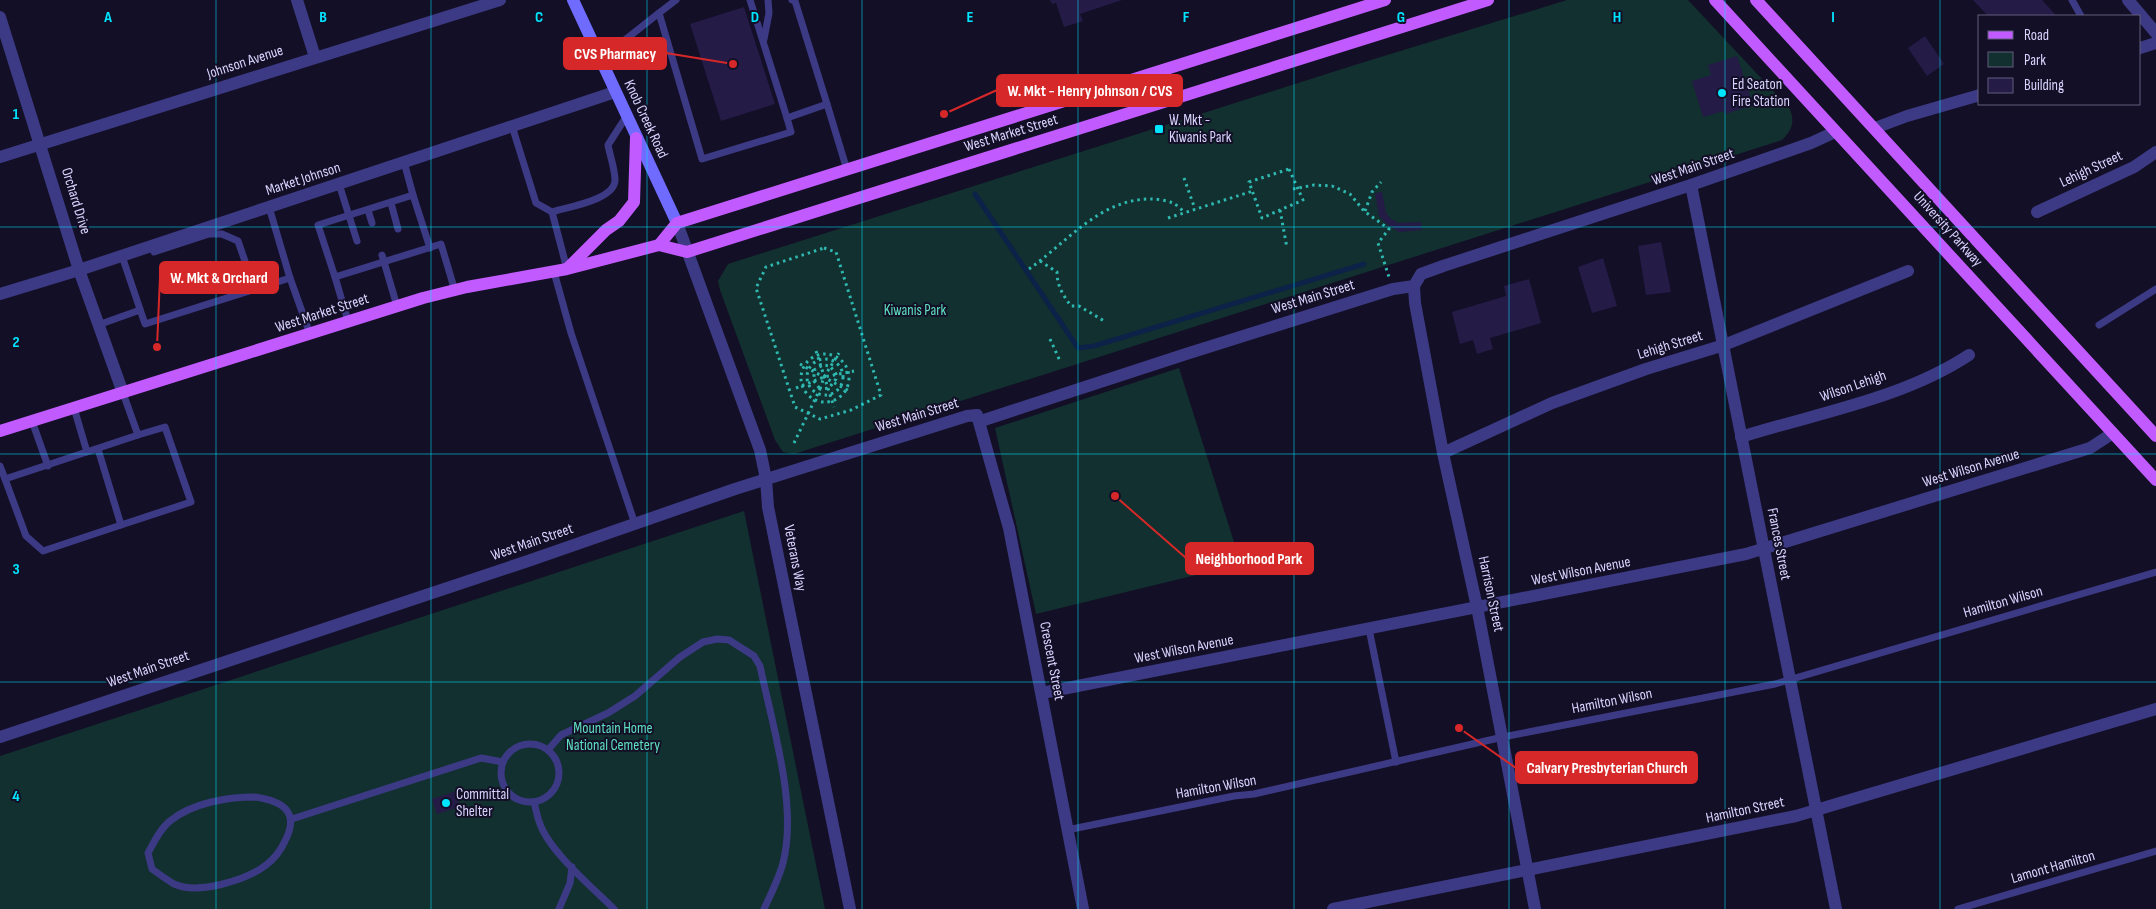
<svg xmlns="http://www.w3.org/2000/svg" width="2156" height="909" font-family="'Sofia Sans Condensed',sans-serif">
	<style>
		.green { fill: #12302f }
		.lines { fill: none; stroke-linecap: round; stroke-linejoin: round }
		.stream { stroke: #0c2248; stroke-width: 5 }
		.building { fill: #241b47 }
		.path { stroke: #2fb8b0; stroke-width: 3; stroke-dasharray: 2.5 4; stroke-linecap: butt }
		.lane { stroke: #3d3a85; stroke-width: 7 }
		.street { stroke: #3d3a85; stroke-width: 12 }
		.secondary { stroke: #6f6bff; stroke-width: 12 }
		.primary { stroke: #c25bff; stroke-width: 12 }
		.grid { fill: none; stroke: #00e5ff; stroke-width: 1; stroke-opacity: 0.55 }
		.poi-dot { fill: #00e5ff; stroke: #130f26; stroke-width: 2 }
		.labels { text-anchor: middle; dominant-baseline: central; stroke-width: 4; stroke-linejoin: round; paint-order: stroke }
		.street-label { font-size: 15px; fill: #d9d4ff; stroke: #130f26 }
		.poi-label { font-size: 15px; fill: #d9d4ff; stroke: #130f26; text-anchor: start }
		.park-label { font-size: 15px; fill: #5fe0c0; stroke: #130f26 }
		.grid-label { font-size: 16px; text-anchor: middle; font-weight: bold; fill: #00e5ff; stroke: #130f26; stroke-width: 4; stroke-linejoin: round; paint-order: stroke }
		.leader { fill: none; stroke: #d62828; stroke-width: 2 }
		.callout-dot { fill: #d62828; stroke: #130f26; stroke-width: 2 }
		.callout { fill: #d62828; stroke: #d62828; stroke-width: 2 }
		.callout-label { font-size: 16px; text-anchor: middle; font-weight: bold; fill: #fff }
	</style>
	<rect width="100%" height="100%" fill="#130f26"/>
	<g class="green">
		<path d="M1567,0H1688L1790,109C1795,123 1792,130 1782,140L794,454L783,452L775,440L720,290L718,281L728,264L1361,63Z"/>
		<polygon points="1179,368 1241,564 1036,614 995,428"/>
		<polygon points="744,511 825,909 0,909 0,756"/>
	</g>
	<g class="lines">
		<polyline class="stream" points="975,194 1078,348 1094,346 1364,264"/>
	</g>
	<g class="building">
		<polygon points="1050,0 1122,0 1080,14 1083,21 1064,27 1056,3 1052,4"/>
		<polygon points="1973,0 2042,0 2055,14 2052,16 1988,16"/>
		<polygon points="744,7 775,104 721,121 690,24"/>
		<polygon points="1925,36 1944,64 1927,76 1908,48"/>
		<polygon points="1737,56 1753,105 1725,114 1724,111 1703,117 1692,81 1711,75 1708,65"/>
		<polygon points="1382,192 1386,213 1391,219 1398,223 1421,222 1422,230 1399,232 1388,225 1379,216 1375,193"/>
		<polygon points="1661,242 1671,292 1646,295 1638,246"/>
		<polygon points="1603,258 1617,306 1592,313 1578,267"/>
		<polygon points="1529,279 1541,323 1490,338 1493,349 1477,354 1473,340 1460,344 1452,312 1506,296 1504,286"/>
		<polygon points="456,791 460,807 437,814 432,799"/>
	</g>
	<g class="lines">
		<g class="path">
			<polygon points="1289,169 1303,200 1262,218 1249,182"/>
			<polyline points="1184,178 1195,209"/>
			<polyline points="1293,189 1314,185 1332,186 1350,194 1364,211 1389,229 1378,243 1389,277"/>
			<polyline points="1280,210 1287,248"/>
			<polyline points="1365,211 1372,192 1381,182"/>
			<polyline points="1168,218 1253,191"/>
			<polygon points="824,248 836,252 881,395 851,410 820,419 795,407 756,288 766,267"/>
			<path d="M1040,261L1057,272C1057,286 1063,295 1071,306H1079L1106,322"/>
			<path d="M1029,269C1066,243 1100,199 1150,199C1157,199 1166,200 1173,203C1177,205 1181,209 1185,213"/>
			<polyline points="1050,339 1060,361"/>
			<polyline points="816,351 834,407"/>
			<circle cx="825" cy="378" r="24"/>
			<circle cx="825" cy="377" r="18"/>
			<polyline points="800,364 851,392"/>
			<polyline points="796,388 824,377 854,371"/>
			<polyline points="820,389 824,377 839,353"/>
			<polyline points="794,443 820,389 829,388 836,379 836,374 830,366 823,365 814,370 814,381 820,389"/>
		</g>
		<g class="lane">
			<polyline points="750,0 787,118"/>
			<polyline points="792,0 795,1 827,104"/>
			<polyline points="2072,0 2081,16"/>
			<polyline points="659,13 676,0"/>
			<polyline points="764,39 769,13 768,0"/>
			<polyline points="599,55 621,43 659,13 702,159 791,132 787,118 827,104 847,170"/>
			<path d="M512,126L536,203L552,212C567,207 615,200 615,180C615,169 610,156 608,145L626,117"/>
			<polyline points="404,162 413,195"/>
			<polyline points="339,184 357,241"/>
			<polyline points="391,203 398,229"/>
			<polyline points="269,207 290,278 310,334"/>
			<polyline points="368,210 372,223"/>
			<polyline points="552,212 567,269"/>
			<polyline points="154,252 209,234 222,234 238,241 255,290"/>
			<polyline points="382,255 397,306"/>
			<polyline points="122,256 145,324 290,278"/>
			<polyline points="554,272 571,333 635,524"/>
			<polyline points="335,277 318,225 413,195 430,248"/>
			<polyline points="348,321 335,277 441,244 455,291"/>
			<polyline points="98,325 140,310"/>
			<polyline points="2099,325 2156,289"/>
			<polyline points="74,408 87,452"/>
			<polyline points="32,421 48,466"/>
			<polyline points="98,449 121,525 191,502 165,427 138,435"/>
			<polyline points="0,466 5,479 138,435 123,393"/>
			<polyline points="5,479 26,536 43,551 121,525"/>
			<polyline points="1369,629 1396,762"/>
			<circle cx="530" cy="773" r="29"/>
			<path d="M548,750L561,735L608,713L635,696L680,657L703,642L717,639L729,640L754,656L760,666C772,724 798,805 783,863C779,878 771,894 764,909"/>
			<path d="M255,797C283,801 300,812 285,841C281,850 274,859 266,865C247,880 198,895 174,884C167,880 159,874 152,869L148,853C154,842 160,829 170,821C192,803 227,797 255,797Z"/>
			<path d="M534,802C536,809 537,817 540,824C550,852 593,888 614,909"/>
			<polyline points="292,819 481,758 503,762"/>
			<polyline points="1067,830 1234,796 1254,794 1503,737 1775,684 2156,572"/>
			<polyline points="559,909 570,883 572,867"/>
			<polyline points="1958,909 2156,851"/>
		</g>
		<g class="street">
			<polyline points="297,0 315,57"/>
			<polyline points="2128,0 2156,33"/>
			<polyline points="0,17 79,270 123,393"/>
			<polyline points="2140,48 2156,43"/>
			<polyline points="1875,128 1907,116 1980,95"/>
			<polyline points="0,157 500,0"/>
			<polyline points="1691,185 1836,909"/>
			<polyline points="2037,212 2134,167 2156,152"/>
			<polyline points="677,223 760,450 766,479 768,507 850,909"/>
			<polyline points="1414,286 1415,303 1443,453 1477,607 1535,909"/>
			<polyline points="0,294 79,270 615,92"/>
			<polyline points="981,421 1186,354 1393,289 1414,286 1421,274 1443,266 1691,185 1811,143 1835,132"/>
			<path d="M1741,437C1817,413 1902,399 1969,355"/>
			<polyline points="1443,453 1552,403 1646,369 1724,345 1908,271"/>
			<polyline points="1042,693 1746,554 2090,448 2113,433"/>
			<polyline points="0,737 528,561 735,489 967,416 977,415 1009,528 1083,909"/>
			<polyline points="1333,909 1796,816 2156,709"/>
		</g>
		<polyline class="secondary" points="573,0 677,223"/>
		<g class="primary">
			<polyline points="1715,0 2156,480"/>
			<polyline points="1756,0 2156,436"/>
			<polyline points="659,245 677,223 1385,0"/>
			<polyline points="568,268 606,230 619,221 634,202 636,138"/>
			<polyline points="0,431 423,298 467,287 567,269 659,245 687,252 1488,0"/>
		</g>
	</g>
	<path class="grid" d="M216,0V909M431,0V909M647,0V909M862,0V909M1078,0V909M1294,0V909M1509,0V909M1725,0V909M1940,0V909M0,227H2156M0,454H2156M0,682H2156"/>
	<g class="poi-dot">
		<circle cx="1722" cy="93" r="5"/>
		<rect x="1154" y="124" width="10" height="10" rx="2.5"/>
		<circle cx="446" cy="803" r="5"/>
	</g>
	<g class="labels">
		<g class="street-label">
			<text transform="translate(245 62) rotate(-18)">Johnson Avenue</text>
			<text transform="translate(646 119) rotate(65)">Knob Creek Road</text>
			<text transform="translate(1011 133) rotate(-17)">West Market Street</text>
			<text transform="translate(1693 167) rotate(-19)">West Main Street</text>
			<text transform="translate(2091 169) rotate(-25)">Lehigh Street</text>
			<text transform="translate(303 179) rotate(-18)">Market Johnson</text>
			<text transform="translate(76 201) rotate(73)">Orchard Drive</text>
			<text transform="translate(1948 229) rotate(48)">University Parkway</text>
			<text transform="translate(1313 297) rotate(-17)">West Main Street</text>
			<text transform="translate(322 313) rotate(-18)">West Market Street</text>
			<text transform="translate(1670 345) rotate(-17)">Lehigh Street</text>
			<text transform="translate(1853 386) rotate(-19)">Wilson Lehigh</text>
			<text transform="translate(917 415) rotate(-17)">West Main Street</text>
			<text transform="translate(1971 468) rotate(-17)">West Wilson Avenue</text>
			<text transform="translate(532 542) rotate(-19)">West Main Street</text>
			<text transform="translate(1779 544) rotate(79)">Frances Street</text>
			<text transform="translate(795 558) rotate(79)">Veterans Way</text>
			<text transform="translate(1581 571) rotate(-11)">West Wilson Avenue</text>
			<text transform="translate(1491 594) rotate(78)">Harrison Street</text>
			<text transform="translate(2003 602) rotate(-16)">Hamilton Wilson</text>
			<text transform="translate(1184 649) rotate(-11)">West Wilson Avenue</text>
			<text transform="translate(1052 661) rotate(79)">Crescent Street</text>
			<text transform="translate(148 669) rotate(-19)">West Main Street</text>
			<text transform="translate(1612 701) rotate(-11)">Hamilton Wilson</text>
			<text transform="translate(1216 787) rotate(-10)">Hamilton Wilson</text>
			<text transform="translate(1745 810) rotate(-12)">Hamilton Street</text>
			<text transform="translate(2053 867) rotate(-16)">Lamont Hamilton</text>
		</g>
		<g class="poi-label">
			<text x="1732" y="84">Ed Seaton<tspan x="1732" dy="17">Fire Station</tspan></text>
			<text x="1169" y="120">W. Mkt -<tspan x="1169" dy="17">Kiwanis Park</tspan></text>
			<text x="456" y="794">Committal<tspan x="456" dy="17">Shelter</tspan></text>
		</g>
		<g class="park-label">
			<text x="915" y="310">Kiwanis Park</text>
			<text x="613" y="728">Mountain Home<tspan x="613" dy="17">National Cemetery</tspan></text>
		</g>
	</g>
	<g class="grid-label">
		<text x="108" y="22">A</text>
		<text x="323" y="22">B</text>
		<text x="539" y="22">C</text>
		<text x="755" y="22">D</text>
		<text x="970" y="22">E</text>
		<text x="1186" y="22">F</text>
		<text x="1401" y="22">G</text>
		<text x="1617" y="22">H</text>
		<text x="1833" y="22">I</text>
		<text x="16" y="119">1</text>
		<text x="16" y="347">2</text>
		<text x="16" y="574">3</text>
		<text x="16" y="801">4</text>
	</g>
	<path class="leader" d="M733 64L666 53M944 114L997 90M157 347L160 277M1115 496L1186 558M1459 728L1516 768"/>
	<g class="callout-dot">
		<circle cx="733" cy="64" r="5"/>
		<circle cx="944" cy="114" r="5"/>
		<circle cx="157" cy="347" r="5"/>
		<circle cx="1115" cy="496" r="5"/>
		<circle cx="1459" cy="728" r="5"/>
	</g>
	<g class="callout">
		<rect x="564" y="38" width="102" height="31" rx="5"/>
		<rect x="997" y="75" width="185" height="31" rx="5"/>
		<rect x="160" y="262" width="118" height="31" rx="5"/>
		<rect x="1186" y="543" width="127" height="31" rx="5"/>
		<rect x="1516" y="752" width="181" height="31" rx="5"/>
	</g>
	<g class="callout-label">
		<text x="615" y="59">CVS Pharmacy</text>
		<text x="1090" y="96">W. Mkt - Henry Johnson / CVS</text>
		<text x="219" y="283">W. Mkt &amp; Orchard</text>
		<text x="1249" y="564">Neighborhood Park</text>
		<text x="1607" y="773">Calvary Presbyterian Church</text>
	</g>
	<rect x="1978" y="15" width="162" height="90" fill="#130f26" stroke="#625e7d"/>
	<rect x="1988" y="31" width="25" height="8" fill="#c25bff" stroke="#625e7d"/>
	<text x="2024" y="40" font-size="15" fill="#d9d4ff">Road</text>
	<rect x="1988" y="52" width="25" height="15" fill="#12302f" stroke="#625e7d"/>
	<text x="2024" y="65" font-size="15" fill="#d9d4ff">Park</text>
	<rect x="1988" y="78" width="25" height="15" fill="#241b47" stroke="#625e7d"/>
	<text x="2024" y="90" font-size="15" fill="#d9d4ff">Building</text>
</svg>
